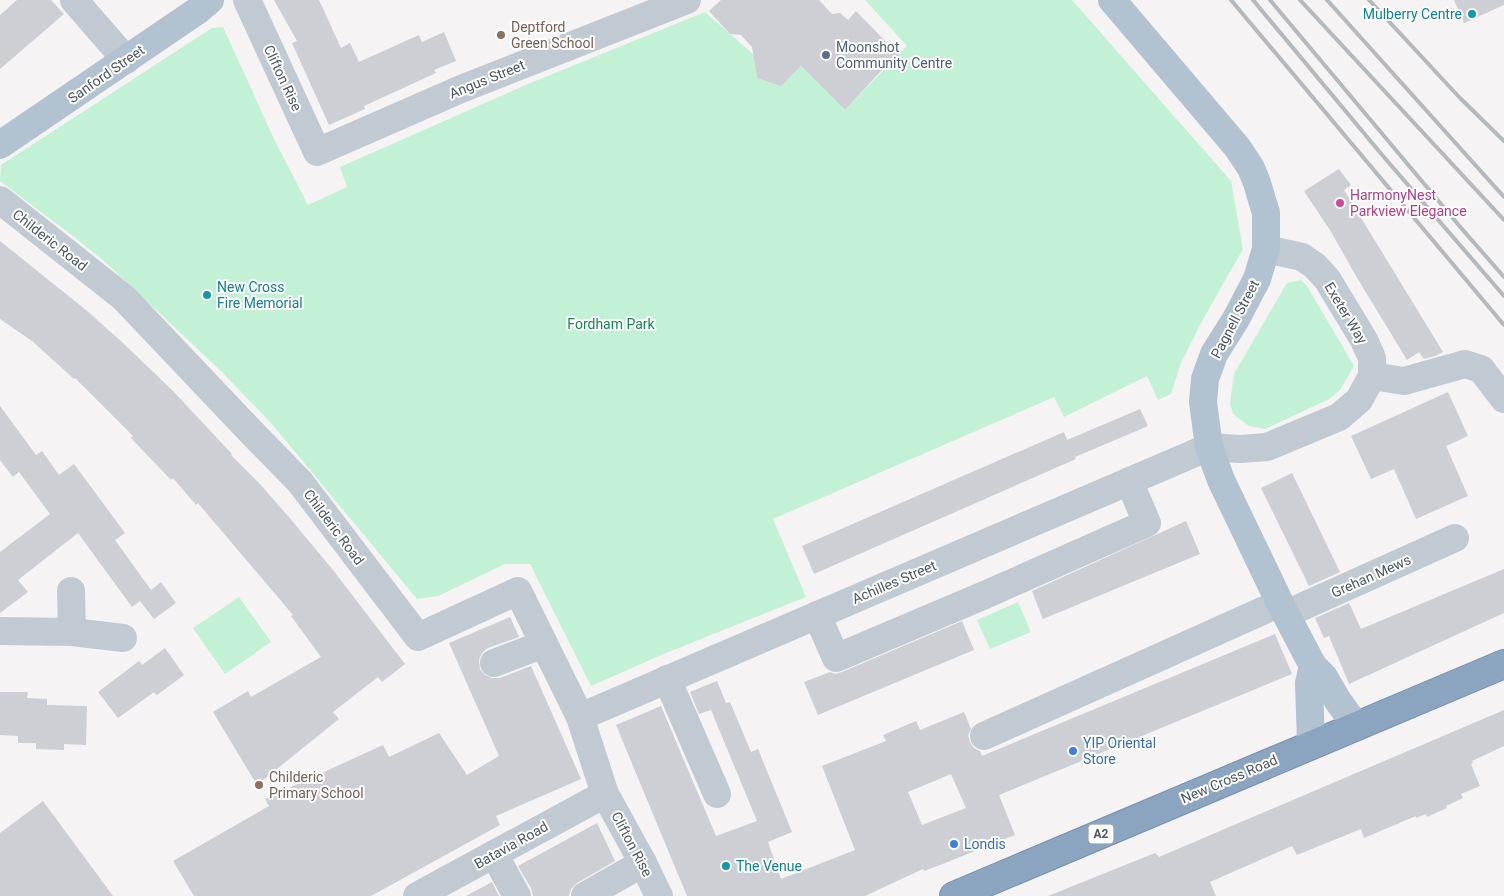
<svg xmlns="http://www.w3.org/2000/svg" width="1504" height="896" font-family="Roboto,sans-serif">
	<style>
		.green { fill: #c3f1d5 }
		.building { fill: #cdcfd5; fill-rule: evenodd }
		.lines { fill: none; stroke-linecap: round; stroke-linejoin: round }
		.highway-casing { stroke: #7690ad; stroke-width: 30 }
		.minor { stroke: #c1cad2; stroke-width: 28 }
		.major { stroke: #b3c2d1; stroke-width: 28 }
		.highway { stroke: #8ba5c1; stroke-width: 28 }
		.rail { stroke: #b5b8bd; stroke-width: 4 }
		.culture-dot { fill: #0f9aa8; stroke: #fff; stroke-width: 2 }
		.education-dot { fill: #8d6e63; stroke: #fff; stroke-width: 2 }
		.service-dot { fill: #5c6f8a; stroke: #fff; stroke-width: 2 }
		.hotel-dot { fill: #d1479c; stroke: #fff; stroke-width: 2 }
		.shop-dot { fill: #3f7fe0; stroke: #fff; stroke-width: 2 }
		.labels { text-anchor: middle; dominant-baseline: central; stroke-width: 4; stroke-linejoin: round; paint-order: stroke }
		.shield { fill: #fff; stroke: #808990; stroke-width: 1 }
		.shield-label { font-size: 12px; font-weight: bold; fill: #4a5661 }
		.culture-label { font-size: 14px; fill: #0d838f; stroke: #fff; text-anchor: start }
		.education-label { font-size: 14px; fill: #785e54; stroke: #fff; text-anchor: start }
		.service-label { font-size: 14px; fill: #4e5e75; stroke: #fff; text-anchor: start }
		.street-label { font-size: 14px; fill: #4a5661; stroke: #fff }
		.hotel-label { font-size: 14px; fill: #b23c85; stroke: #fff; text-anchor: start }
		.park-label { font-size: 14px; fill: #17864f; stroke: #fff }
		.shop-label { font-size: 14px; fill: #366cbe; stroke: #fff; text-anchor: start }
	</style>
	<rect width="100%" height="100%" fill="#f5f3f3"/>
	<g class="green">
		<polygon points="865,0 1072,0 1231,181 1243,249 1202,321 1181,363 1171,394 1158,400 1147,376 1064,417 1054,397 773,519 806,597 661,655 591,686 530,564 505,564 438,596 417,599 272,424 221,371 104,261 73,236 0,181 1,165 212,28 223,27 275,141 308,205 347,187 340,167 528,84 705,12 753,54 757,78 781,85 801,66 845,110 907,46"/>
		<polygon points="1301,280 1307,286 1354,366 1340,390 1329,399 1265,429 1249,426 1233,414 1230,403 1234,374 1287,283"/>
		<polygon points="239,597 271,642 225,674 193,628"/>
		<polygon points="1018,602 1031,632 990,649 977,620"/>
	</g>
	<g class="building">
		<polygon points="17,0 51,0 64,14 0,69 0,15"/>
		<polygon points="274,0 319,0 341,48 350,43 359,62 419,35 422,42 444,32 456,61 434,70 436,73 364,106 365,109 329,125 292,43 297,41"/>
		<polygon points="721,0 819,0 832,14 840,13 848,20 856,11 899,55 881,71 845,110 801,66 781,86 757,78 752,47 741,35 730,34 709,11"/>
		<polygon points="1454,0 1504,0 1504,5 1464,23"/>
		<polygon points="1339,169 1351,185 1344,190 1443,352 1435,356 1424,359 1419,352 1407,360 1356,276 1330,230 1304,191"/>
		<polygon points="0,241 86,310 122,342 173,391 232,454 231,455 259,483 288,516 333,570 405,664 382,682 378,677 333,712 339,719 257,785 213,712 248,691 251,697 321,657 291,616 293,615 198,503 196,505 173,478 171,480 131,438 133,436 75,378 74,379 32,341 0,319"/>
		<polygon points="1448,392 1468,436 1446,446 1468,496 1416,519 1394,469 1371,479 1351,436"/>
		<polygon points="0,406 36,455 42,451 59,475 74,464 125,533 115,540 151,590 161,582 176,603 154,619 140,601 132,607 78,533 18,580 28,592 0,613 0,552 50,514 19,472 13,477 0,460"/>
		<polygon points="1140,409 1148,426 1075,457 1076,459 814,574 802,546 1064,432 1067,440"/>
		<polygon points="1292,473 1340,572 1309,586 1261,488"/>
		<polygon points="1186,521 1200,554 1043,619 1032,591"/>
		<polygon points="1504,569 1504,613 1349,684 1329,636 1324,638 1315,618 1349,603 1361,629"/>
		<polygon points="510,617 519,637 488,648 482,653 479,660 480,669 485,675 492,678 500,678 531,666 581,779 496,816 500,825 371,896 194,896 173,861 269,806 265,799 383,745 389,757 439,733 467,775 499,756 449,643"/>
		<polygon points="962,621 974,650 818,715 804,682 830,672 835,674 842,672"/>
		<path d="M1275,634L1292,674L999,795L1015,835L940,865L924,871L923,869L865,896H687L616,725L661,706L716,836L757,821L711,710L699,714L690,692L717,681L726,703L730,702L751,752L758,749L792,832L768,842L781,879L855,850L822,766L886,741L883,735L916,721L920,730L964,712L971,729L968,735L970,742L974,748L980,751L982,756ZM951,774L966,808L922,825L908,792Z"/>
		<polygon points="165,648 184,675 157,695 154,692 118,718 98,692 139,661 142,665"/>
		<polygon points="0,692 28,692 27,698 47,699 47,705 87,706 86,745 64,744 64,750 36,749 36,743 18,743 18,736 0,735"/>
		<polygon points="1504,710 1504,746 1472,761 1473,763 1471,764 1480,786 1461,794 1463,798 1446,806 1447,808 1427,817 1426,814 1416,818 1416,816 1364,838 1361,829 1297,855 1292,846 1210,882 1216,896 1048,896 1155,853 1159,857"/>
		<polygon points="43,801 113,896 0,896 0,833"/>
		<polygon points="597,823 615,861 577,883 571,889 569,896 533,896 531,888 518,866"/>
		<polygon points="492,882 499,896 466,896"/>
	</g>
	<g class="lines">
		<g class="highway-casing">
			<polyline id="highway" points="954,896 1504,664"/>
		</g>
		<g class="minor">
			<polyline points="74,0 126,60"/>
			<polyline points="247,0 317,152 461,89 687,0"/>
			<polyline points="0,200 124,298 255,436 300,482 418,637 518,591 580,717 605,794 643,863 659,896"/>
			<polyline points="1372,376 1404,381 1465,364 1481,369 1504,399"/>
			<polyline points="71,591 72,632"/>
			<polyline points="1286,614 1455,538"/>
			<polyline points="817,615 836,658 987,594 1147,523 1129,481"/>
			<polyline points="0,631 72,632 123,638"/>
			<polyline points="494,663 544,644"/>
			<polyline points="667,679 717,794"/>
			<polyline points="580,717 1209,447 1240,449 1267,447 1339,417 1359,400 1372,376 1372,358 1364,340 1327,279 1315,266 1302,257 1266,249"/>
			<polyline points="984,736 1280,603"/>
			<polyline points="494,854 517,896"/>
			<polyline points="417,896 605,794"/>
			<polyline points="585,896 643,863"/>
		</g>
		<g class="major">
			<polyline points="1112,0 1237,147 1251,168 1257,183 1266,213 1266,249 1257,279 1236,319 1214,354 1205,379 1203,402 1209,447 1221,480 1280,603 1313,666 1324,677 1338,701 1356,726"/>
			<polyline points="0,145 197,11 210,0"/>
			<polyline points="1311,744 1309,683 1313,666"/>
		</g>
		<use href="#highway" class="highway"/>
		<g class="rail">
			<polyline points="1231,0 1504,325"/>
			<polyline points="1253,0 1383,156 1504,296"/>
			<polyline points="1270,0 1462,229 1504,277"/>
			<polyline points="1300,0 1504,220"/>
			<polyline points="1327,0 1504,197"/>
			<polyline points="1369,0 1460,98 1504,141"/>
		</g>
	</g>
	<g class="culture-dot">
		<circle cx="1472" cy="14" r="5"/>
		<circle cx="207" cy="295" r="5"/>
		<circle cx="726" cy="866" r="5"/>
	</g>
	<g class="education-dot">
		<circle cx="501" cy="35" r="5"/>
		<circle cx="259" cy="785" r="5"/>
	</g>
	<circle class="service-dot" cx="826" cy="55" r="5"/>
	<circle class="hotel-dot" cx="1340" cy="203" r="5"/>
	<g class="shop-dot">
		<circle cx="1073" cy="751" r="5"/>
		<circle cx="954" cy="844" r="5"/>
	</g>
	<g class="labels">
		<rect class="shield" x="1088.5" y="824.5" width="25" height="19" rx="4"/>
		<g class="shield-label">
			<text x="1101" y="834">A2</text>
		</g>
		<g class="culture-label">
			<text x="1462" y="14" text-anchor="end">Mulberry Centre</text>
			<text x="217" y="287">New Cross<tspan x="217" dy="16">Fire Memorial</tspan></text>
			<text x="736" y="866">The Venue</text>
		</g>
		<g class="education-label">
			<text x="511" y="27">Deptford<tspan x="511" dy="16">Green School</tspan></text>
			<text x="269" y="777">Childeric<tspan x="269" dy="16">Primary School</tspan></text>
		</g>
		<g class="service-label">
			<text x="836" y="47">Moonshot<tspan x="836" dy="16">Community Centre</tspan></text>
		</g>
		<g class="street-label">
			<text transform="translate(106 74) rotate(-35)">Sanford Street</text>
			<text transform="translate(283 78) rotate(65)">Clifton Rise</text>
			<text transform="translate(487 79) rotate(-22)">Angus Street</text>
			<text transform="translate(50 240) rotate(38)">Childeric Road</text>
			<text transform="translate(1346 313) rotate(59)">Exeter Way</text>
			<text transform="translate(1235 319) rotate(-62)">Pagnell Street</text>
			<text transform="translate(334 527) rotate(53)">Childeric Road</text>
			<text transform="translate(1371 576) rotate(-24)">Grehan Mews</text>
			<text transform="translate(894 582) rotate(-23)">Achilles Street</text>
			<text transform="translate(1229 779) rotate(-23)">New Cross Road</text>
			<text transform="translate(632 844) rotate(62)">Clifton Rise</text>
			<text transform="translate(511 845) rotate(-29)">Batavia Road</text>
		</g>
		<g class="hotel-label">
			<text x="1350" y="195">HarmonyNest<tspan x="1350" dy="16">Parkview Elegance</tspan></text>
		</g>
		<g class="park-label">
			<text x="611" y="324">Fordham Park</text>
		</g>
		<g class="shop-label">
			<text x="1083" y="743">YIP Oriental<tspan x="1083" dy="16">Store</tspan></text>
			<text x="964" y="844">Londis</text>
		</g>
	</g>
</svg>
